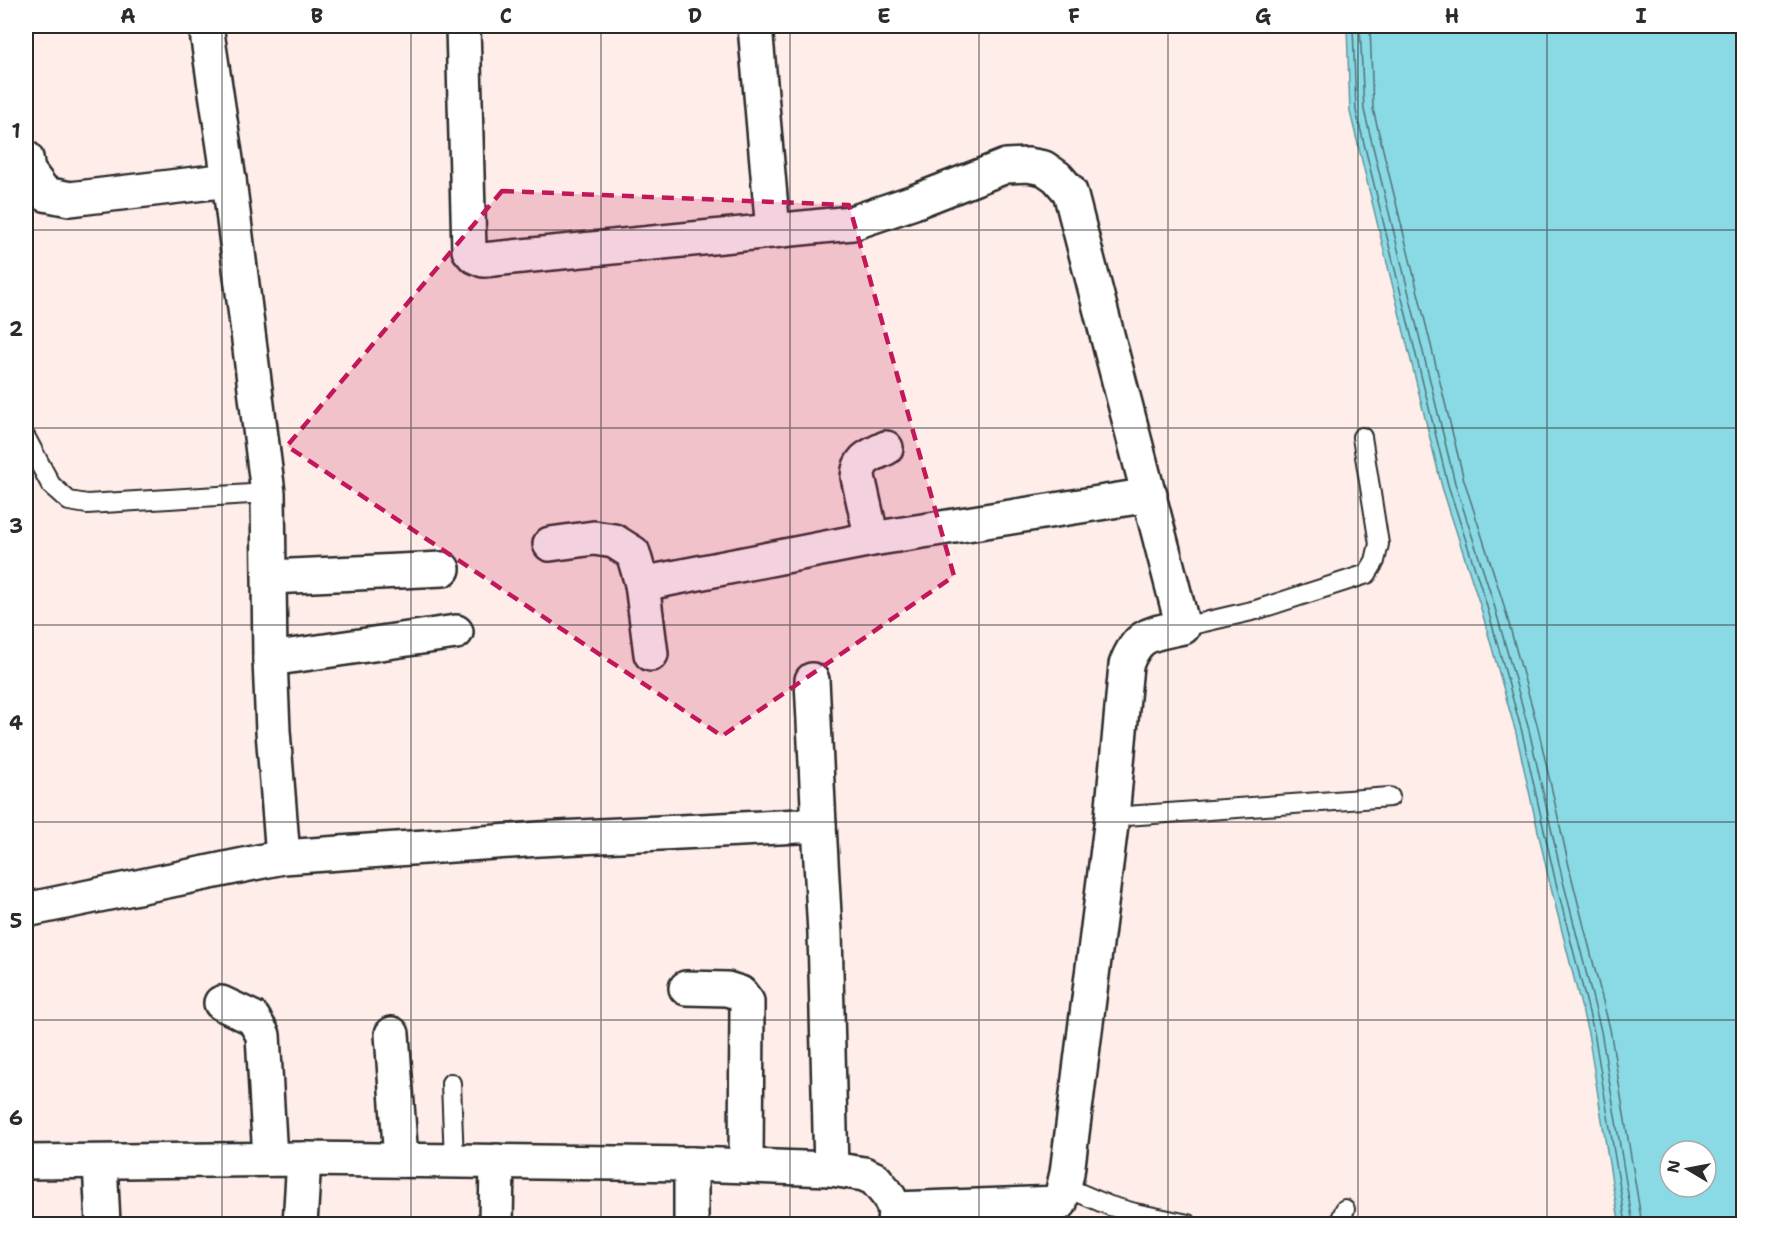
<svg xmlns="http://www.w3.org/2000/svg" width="1769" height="1250" font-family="'Shantell Sans',sans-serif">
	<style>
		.water { fill: #8adae5; stroke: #64949b; stroke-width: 1.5; fill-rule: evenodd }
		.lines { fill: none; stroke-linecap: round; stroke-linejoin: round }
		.shore { stroke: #517175; stroke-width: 1.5 }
		.service-casing { stroke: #2b2b2b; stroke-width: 22 }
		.minor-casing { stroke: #2b2b2b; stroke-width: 38 }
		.service { stroke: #fff; stroke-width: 18 }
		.minor { stroke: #fff; stroke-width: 33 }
		.marked { fill: #c2185b; fill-opacity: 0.2; stroke: #c2185b; stroke-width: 4.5; stroke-dasharray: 12 8; stroke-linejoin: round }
		.grid { fill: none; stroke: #2b2b2b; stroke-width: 1.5; stroke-opacity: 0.55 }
		.neatline { fill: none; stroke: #2b2b2b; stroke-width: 2 }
		.grid-label { font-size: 20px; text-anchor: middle; font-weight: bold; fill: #2b2b2b }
	</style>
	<rect width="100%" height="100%" fill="#feede8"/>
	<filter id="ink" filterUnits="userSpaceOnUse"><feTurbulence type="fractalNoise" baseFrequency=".0167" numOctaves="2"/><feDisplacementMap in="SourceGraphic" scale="12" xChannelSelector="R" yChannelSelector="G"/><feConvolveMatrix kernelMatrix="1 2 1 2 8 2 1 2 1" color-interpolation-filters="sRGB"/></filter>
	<g filter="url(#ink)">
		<path class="water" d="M1347,26H1743V1224H1620L1612,1182L1588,1033L1549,880L1516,733L1480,605L1442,487L1350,112ZM1670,1151H1706V1187H1670Z"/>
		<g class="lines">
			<g class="shore">
				<polyline points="1353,26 1356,111 1448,485 1486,603 1522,732 1555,879 1594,1032 1626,1224"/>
				<polyline points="1360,26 1364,110 1455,483 1493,601 1529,730 1562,877 1601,1031 1633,1224"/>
				<polyline points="1370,26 1373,109 1464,480 1502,599 1538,728 1571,875 1610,1029 1642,1224"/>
			</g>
			<g class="service-casing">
				<g id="service">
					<polyline points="26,438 51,485 69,501 87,504 268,493"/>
					<polyline points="1183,627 1256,610 1367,574 1375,561 1379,544 1362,437"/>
					<polyline points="1112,817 1390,797"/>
					<polyline points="451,1083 454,1161"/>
					<polyline points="1063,1186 1110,1206 1135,1213 1188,1224"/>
					<polyline points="1339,1224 1345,1209"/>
				</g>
			</g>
			<g class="minor-casing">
				<g id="minor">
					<polyline points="206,26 229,180 268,493 270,659 273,731 283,857"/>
					<path d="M463,26L469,250L474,256L483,260L852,223L914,202L1006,166L1028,165L1044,168L1057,177L1070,192L1183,627C1152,634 1138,632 1126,665L1112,817L1067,1173L1060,1203L895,1209L894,1224"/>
					<polyline points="755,26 773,231"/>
					<polyline points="26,158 28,171 45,194 70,199 229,180"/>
					<path d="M872,539L858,477C859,458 870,456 886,448"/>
					<polyline points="550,544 594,538 614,541 633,553 642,584 651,654"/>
					<polyline points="270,577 443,569"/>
					<polyline points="642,584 872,539 1150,495"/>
					<polyline points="270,659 456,632"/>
					<polyline points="812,680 819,825"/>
					<polyline points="26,910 283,857 539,839 819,825 825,933 831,1169"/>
					<polyline points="686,988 727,989 740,993 747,1002 746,1166"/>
					<polyline points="221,1003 253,1018 263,1035 270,1159"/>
					<polyline points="392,1034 401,1160"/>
					<polyline points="26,1162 304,1159 691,1164 831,1169 864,1174 875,1179 888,1195 895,1209"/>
					<polyline points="100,1162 103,1224"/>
					<polyline points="300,1224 304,1159"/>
					<polyline points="496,1224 497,1161"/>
					<polyline points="691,1224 691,1164"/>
				</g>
			</g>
			<use href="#service" class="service"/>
			<use href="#minor" class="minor"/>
		</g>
	</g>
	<path class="marked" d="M502,191L849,205L954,576L722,736L287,446Z"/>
	<path class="grid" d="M222,26V1224M411,26V1224M601,26V1224M790,26V1224M979,26V1224M1168,26V1224M1358,26V1224M1547,26V1224M26,230H1744M26,428H1744M26,625H1744M26,822H1744M26,1020H1744"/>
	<rect width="1769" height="1250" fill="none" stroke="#fff" stroke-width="66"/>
	<g transform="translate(1688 1169) rotate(280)"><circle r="28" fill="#ffffff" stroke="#aaaaaa" stroke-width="1.5"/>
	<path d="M0-4.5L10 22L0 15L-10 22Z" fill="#2b2b2b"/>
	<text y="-9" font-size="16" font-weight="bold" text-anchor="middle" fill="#2b2b2b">N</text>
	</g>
	<rect x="33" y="33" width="1703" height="1184" class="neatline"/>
	<g class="grid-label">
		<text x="128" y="23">A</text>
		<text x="317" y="23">B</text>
		<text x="506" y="23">C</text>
		<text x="695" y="23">D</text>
		<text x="884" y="23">E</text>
		<text x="1074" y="23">F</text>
		<text x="1263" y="23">G</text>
		<text x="1452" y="23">H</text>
		<text x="1641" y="23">I</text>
		<text x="16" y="138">1</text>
		<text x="16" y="336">2</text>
		<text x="16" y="533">3</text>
		<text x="16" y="730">4</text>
		<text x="16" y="928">5</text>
		<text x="16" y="1125">6</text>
	</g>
</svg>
